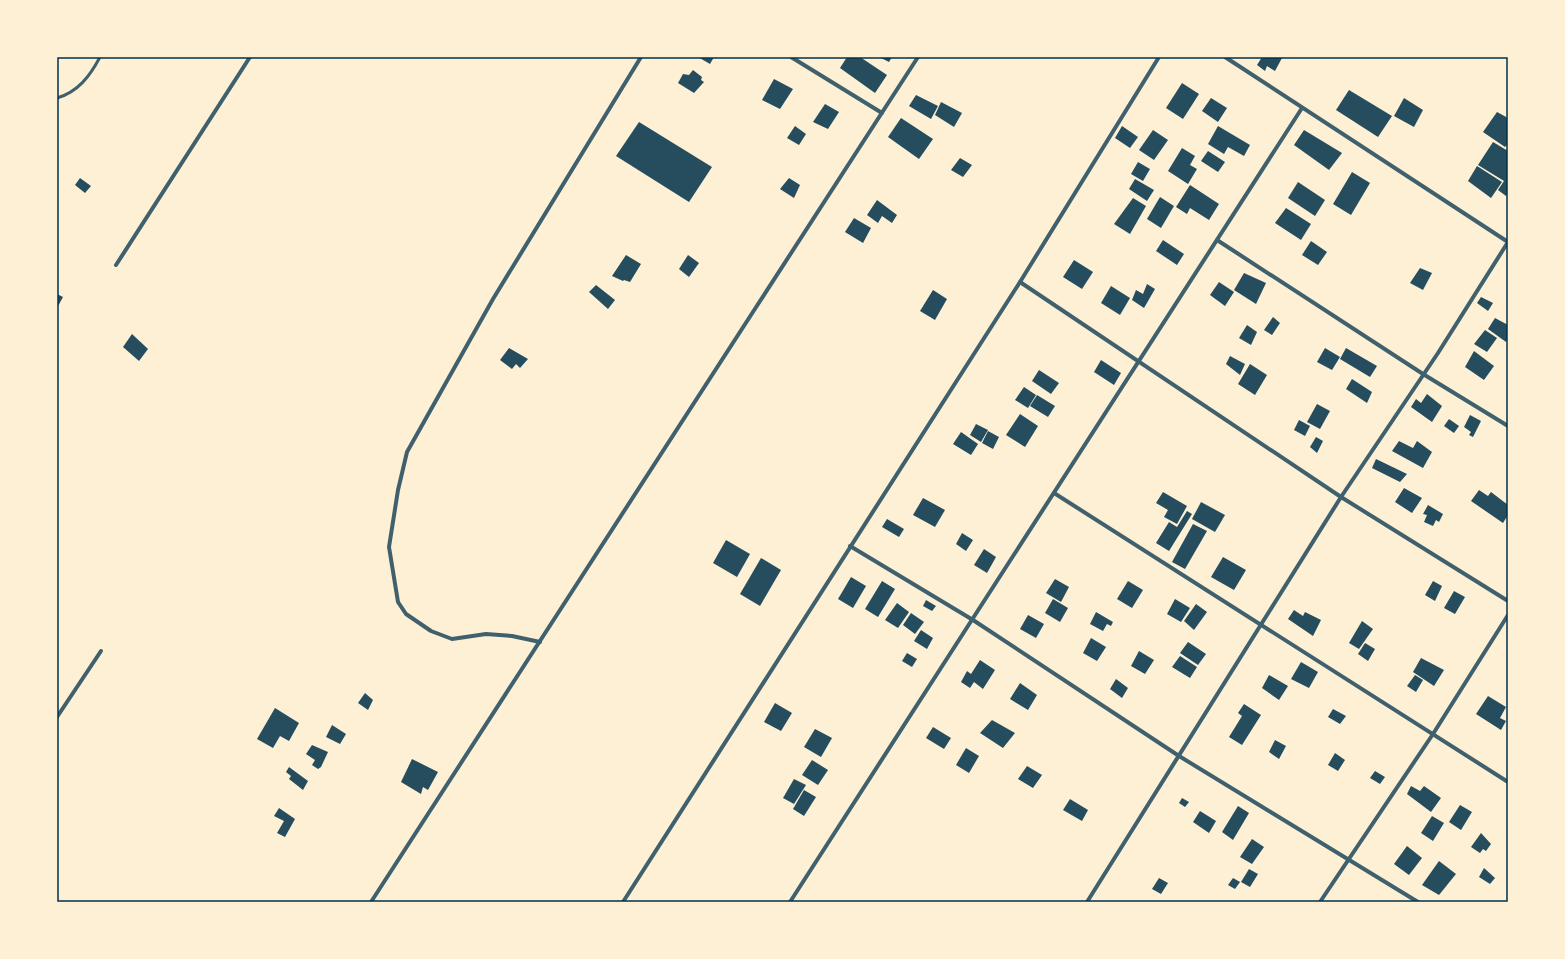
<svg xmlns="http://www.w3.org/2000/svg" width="1565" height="959" font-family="Quicksand,sans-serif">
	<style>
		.building { fill: #264d5e }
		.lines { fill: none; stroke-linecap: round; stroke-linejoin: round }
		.service { stroke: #3f606c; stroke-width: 3 }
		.minor { stroke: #3f606c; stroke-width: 4 }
		.neatline { fill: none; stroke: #003049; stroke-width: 1.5 }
	</style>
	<rect width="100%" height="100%" fill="#fdf0d5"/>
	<g class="building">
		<polygon points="698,57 714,57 710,64"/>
		<polygon points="847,57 860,57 887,75 875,93 840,68"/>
		<polygon points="879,57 892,57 889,62"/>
		<polygon points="1262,57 1281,57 1282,58 1275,71 1267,66 1265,71 1257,65"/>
		<polygon points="693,70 702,77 701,80 704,82 694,93 678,83 683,74 689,75"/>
		<polygon points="774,79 793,89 780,109 762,100"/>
		<polygon points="1182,83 1199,94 1183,119 1166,108"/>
		<polygon points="1349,90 1392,116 1378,137 1336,110"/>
		<polygon points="916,95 938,106 931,119 909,106"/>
		<polygon points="1211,98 1227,108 1218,122 1202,111"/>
		<polygon points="1404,98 1423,110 1414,127 1394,116"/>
		<polygon points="941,102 962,113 954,127 935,115"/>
		<polygon points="825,104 839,112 828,129 813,122"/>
		<polygon points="1497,112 1508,118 1508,144 1505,147 1483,132"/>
		<polygon points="901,118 933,139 919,159 888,137"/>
		<polygon points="639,122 712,167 689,202 616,156"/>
		<polygon points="795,126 806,134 799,145 787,138"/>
		<polygon points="1122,126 1138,137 1130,148 1115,138"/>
		<polygon points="1218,126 1250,145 1244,156 1228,147 1224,154 1208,144"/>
		<polygon points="1153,130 1168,140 1154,160 1139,150"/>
		<polygon points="1304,130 1342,153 1329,170 1294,145"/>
		<polygon points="1493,142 1508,151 1508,193 1506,196 1498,190 1504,181 1478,165"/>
		<polygon points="1182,148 1195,156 1190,165 1197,169 1188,184 1168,171"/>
		<polygon points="1208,151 1225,162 1218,172 1201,161"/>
		<polygon points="960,158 972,165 963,177 951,170"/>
		<polygon points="1138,162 1150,169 1143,181 1131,174"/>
		<polygon points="1477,166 1502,182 1491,198 1468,181"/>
		<polygon points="1352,172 1370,183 1351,215 1333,204"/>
		<polygon points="80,178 91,186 85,193 75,185"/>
		<polygon points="789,178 800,185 794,198 780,189"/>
		<polygon points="1135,179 1154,190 1147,201 1129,189"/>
		<polygon points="1298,182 1325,200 1315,216 1288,198"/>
		<polygon points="1190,185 1219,204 1209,220 1190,208 1187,214 1176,207"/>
		<polygon points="1160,197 1174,206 1161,228 1147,219"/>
		<polygon points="1133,198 1146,206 1130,234 1114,224"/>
		<polygon points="877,200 897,215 892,223 882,216 878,223 867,215"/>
		<polygon points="1286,208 1311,224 1301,240 1275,223"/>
		<polygon points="854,218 871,228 863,243 845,232"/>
		<polygon points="1163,240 1184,254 1177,265 1156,251"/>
		<polygon points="1311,241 1327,252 1318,265 1302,255"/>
		<polygon points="626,255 641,264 630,282 624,280 623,281 612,276"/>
		<polygon points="688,255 699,263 689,277 679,269"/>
		<polygon points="1074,260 1093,272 1082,289 1063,277"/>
		<polygon points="1420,268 1432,273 1423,290 1410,283"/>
		<polygon points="1244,273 1266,283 1256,304 1234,290"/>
		<polygon points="1219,282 1234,292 1225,306 1210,295"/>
		<polygon points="1147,284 1155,289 1144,308 1132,300 1136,290 1143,294"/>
		<polygon points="596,285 615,300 608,309 589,292"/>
		<polygon points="1111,286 1130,298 1120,315 1101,303"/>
		<polygon points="933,290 947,299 935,320 920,311"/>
		<polygon points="57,294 63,297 57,308"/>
		<polygon points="1481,297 1493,303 1488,311 1477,303"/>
		<polygon points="1273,317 1280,323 1272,335 1264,330"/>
		<polygon points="1495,318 1508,325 1508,338 1506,342 1488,329"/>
		<polygon points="1247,325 1257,332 1251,345 1239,338"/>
		<polygon points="1485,330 1497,338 1487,352 1474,344"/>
		<polygon points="132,334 148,349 139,361 123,347"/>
		<polygon points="509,348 528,359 520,368 516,364 512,369 500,360"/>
		<polygon points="1325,348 1340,357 1332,370 1317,362"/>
		<polygon points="1346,348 1377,366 1370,377 1340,359"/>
		<polygon points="1474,351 1494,366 1484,380 1465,367"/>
		<polygon points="1230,356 1245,364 1240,375 1226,364"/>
		<polygon points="1101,360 1121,373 1114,385 1094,372"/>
		<polygon points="1250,364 1267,375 1255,395 1238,384"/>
		<polygon points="1039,370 1059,383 1051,394 1032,381"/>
		<polygon points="1352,379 1372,392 1367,403 1346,389"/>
		<polygon points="1024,387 1036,395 1028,408 1015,400"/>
		<polygon points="1427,394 1442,406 1432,422 1411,407 1416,399 1421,403"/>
		<polygon points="1037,395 1055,406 1048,417 1030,406"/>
		<polygon points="1317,404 1330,411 1320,429 1307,422"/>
		<polygon points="1020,414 1038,426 1025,447 1006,435"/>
		<polygon points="1470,415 1481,421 1473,437 1469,435 1471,432 1464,427"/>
		<polygon points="1449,419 1459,426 1454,433 1444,426"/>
		<polygon points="1299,420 1310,426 1305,436 1294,430"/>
		<polygon points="976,424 988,430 981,442 970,435"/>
		<polygon points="988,431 999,437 993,449 982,443"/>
		<polygon points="961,432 978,444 971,455 953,444"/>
		<polygon points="1316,437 1323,441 1317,453 1310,447"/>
		<polygon points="1399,441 1413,448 1417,441 1432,452 1423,468 1392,451"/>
		<polygon points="1376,459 1407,474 1400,482 1372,468"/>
		<polygon points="1404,488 1422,498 1412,513 1395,502"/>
		<polygon points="1479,490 1488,496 1491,492 1508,505 1508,515 1503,523 1471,501"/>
		<polygon points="1163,492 1187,506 1177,524 1164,517 1168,510 1156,503"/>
		<polygon points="923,498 945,510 935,527 913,515"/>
		<polygon points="1201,502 1225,515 1215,532 1192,519"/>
		<polygon points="1428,505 1443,514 1439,522 1436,520 1433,526 1424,522 1427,515 1423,514"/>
		<polygon points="1187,511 1192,514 1169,551 1156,543 1169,522 1177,527"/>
		<polygon points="887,519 904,529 899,537 882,527"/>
		<polygon points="1193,524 1207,531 1185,569 1172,562"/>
		<polygon points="962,533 973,540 966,551 956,544"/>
		<polygon points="726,540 750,554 737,577 713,563"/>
		<polygon points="984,549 996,557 987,573 974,565"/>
		<polygon points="1223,557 1246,570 1234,590 1211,577"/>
		<polygon points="761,558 781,570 760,606 740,594"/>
		<polygon points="851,577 866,586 853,608 838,599"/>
		<polygon points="1055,579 1069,587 1061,602 1046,593"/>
		<polygon points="882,581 895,589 878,617 865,609"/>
		<polygon points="1128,581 1143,590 1132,608 1117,599"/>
		<polygon points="1433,581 1442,586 1435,601 1425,595"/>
		<polygon points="1454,591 1465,597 1455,614 1444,608"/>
		<polygon points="1053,599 1068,608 1060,622 1045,613"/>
		<polygon points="1175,599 1190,608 1181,622 1167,614"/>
		<polygon points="926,600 936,606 932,611 923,606"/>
		<polygon points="897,603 909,612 898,628 885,620"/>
		<polygon points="1196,604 1207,612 1194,630 1184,621"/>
		<polygon points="1294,610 1303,616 1305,612 1321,620 1313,636 1288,619"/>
		<polygon points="1096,612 1113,622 1111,626 1107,624 1103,631 1090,624"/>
		<polygon points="911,613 924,622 915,634 903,625"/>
		<polygon points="1028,615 1044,624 1036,638 1020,629"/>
		<polygon points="1362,621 1373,629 1359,649 1349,643"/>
		<polygon points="921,630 933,638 927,649 914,641"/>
		<polygon points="1091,638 1106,647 1097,661 1083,653"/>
		<polygon points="1188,642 1206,654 1198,665 1180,653"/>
		<polygon points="1365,643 1375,649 1368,661 1358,654"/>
		<polygon points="1139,651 1154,660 1145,674 1131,666"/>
		<polygon points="907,653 917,659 912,667 902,661"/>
		<polygon points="1180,656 1197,667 1190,678 1172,667"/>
		<polygon points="1421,658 1444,670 1434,686 1413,672"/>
		<polygon points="980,660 995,670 983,689 974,682 970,688 961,682 967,671 971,674"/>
		<polygon points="1301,662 1318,672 1309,688 1291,679"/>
		<polygon points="1269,675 1288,686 1279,700 1262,688"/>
		<polygon points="1415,675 1423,680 1416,692 1407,686"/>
		<polygon points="1116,679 1128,688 1122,698 1110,689"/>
		<polygon points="1020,683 1037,695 1028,710 1010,699"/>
		<polygon points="365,693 373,700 368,710 358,703"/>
		<polygon points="1488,696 1506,707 1500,718 1506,721 1501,730 1476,714"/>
		<polygon points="775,703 792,713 781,731 764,722"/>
		<polygon points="1244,704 1261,715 1242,745 1229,737 1242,716 1238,713"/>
		<polygon points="275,708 299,723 289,741 280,736 273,748 257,739"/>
		<polygon points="1333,709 1346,716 1340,724 1328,717"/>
		<polygon points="992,720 1015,733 1003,748 980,733"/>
		<polygon points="332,725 346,734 340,744 326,737"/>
		<polygon points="933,727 951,738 944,749 926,738"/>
		<polygon points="815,729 832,738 821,757 804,747"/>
		<polygon points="1275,740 1286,746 1279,759 1269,752"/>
		<polygon points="312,745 328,752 321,767 318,769 312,765 315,760 306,754"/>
		<polygon points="966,748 979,756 969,773 956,765"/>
		<polygon points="1335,753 1345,760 1338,771 1328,765"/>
		<polygon points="412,759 438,772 428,790 423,787 421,794 401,782"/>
		<polygon points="812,760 828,770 818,785 802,775"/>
		<polygon points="1027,766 1042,775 1033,788 1018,779"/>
		<polygon points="289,767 308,781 303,790 289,779 291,776 286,772"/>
		<polygon points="1375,771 1385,777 1380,784 1370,778"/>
		<polygon points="794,779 806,785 794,804 783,798"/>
		<polygon points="1411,786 1420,791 1424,786 1441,798 1431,812 1407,794"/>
		<polygon points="804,790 816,797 804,816 793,809"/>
		<polygon points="1182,798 1189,802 1185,807 1179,803"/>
		<polygon points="1070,799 1088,810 1082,821 1063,810"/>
		<polygon points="1460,805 1472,812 1461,830 1449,822"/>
		<polygon points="1238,806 1249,813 1233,840 1222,832"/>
		<polygon points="279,808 295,819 285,837 277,833 284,821 274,816"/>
		<polygon points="1200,811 1216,821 1209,833 1193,822"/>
		<polygon points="1432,816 1444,823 1433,841 1421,833"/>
		<polygon points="1481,833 1491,844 1486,851 1483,849 1480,853 1471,847"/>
		<polygon points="1252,839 1264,847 1252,864 1240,857"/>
		<polygon points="1407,846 1422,858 1409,875 1394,864"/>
		<polygon points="1439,861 1456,874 1439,895 1422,885"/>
		<polygon points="1484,868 1495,878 1490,884 1479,877"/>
		<polygon points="1249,869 1258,874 1250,887 1241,882"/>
		<polygon points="1159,878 1168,883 1161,894 1152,889"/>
		<polygon points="1233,878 1240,882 1235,889 1228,885"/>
	</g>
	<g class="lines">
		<path class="service" d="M57,98C78,92 90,76 100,57"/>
		<g class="minor">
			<polyline points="791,57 882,113"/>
			<polyline points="1225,57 1508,242"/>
			<polyline points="1217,240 1423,374 1508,426"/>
			<polyline points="116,265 250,57"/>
			<polyline points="1020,282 1341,497 1508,601"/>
			<polyline points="1054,493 1508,782"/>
			<polyline points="850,546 973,620 1179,756 1418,902"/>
			<polyline points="540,642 512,636 486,634 452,639 431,631 406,614 398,602 389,547 398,490 407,452 493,299 641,57"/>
			<polyline points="57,717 101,651"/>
			<polyline points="371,902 918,57"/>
			<polyline points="623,902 1020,282 1159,57"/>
			<polyline points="790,902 1302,108"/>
			<polyline points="1087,902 1341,497 1438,353 1508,242"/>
			<polyline points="1320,902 1433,734 1508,615"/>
		</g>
	</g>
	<rect width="1565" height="959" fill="none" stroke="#fdf0d5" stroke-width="116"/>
	<rect x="58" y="58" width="1449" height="843" class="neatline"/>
</svg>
